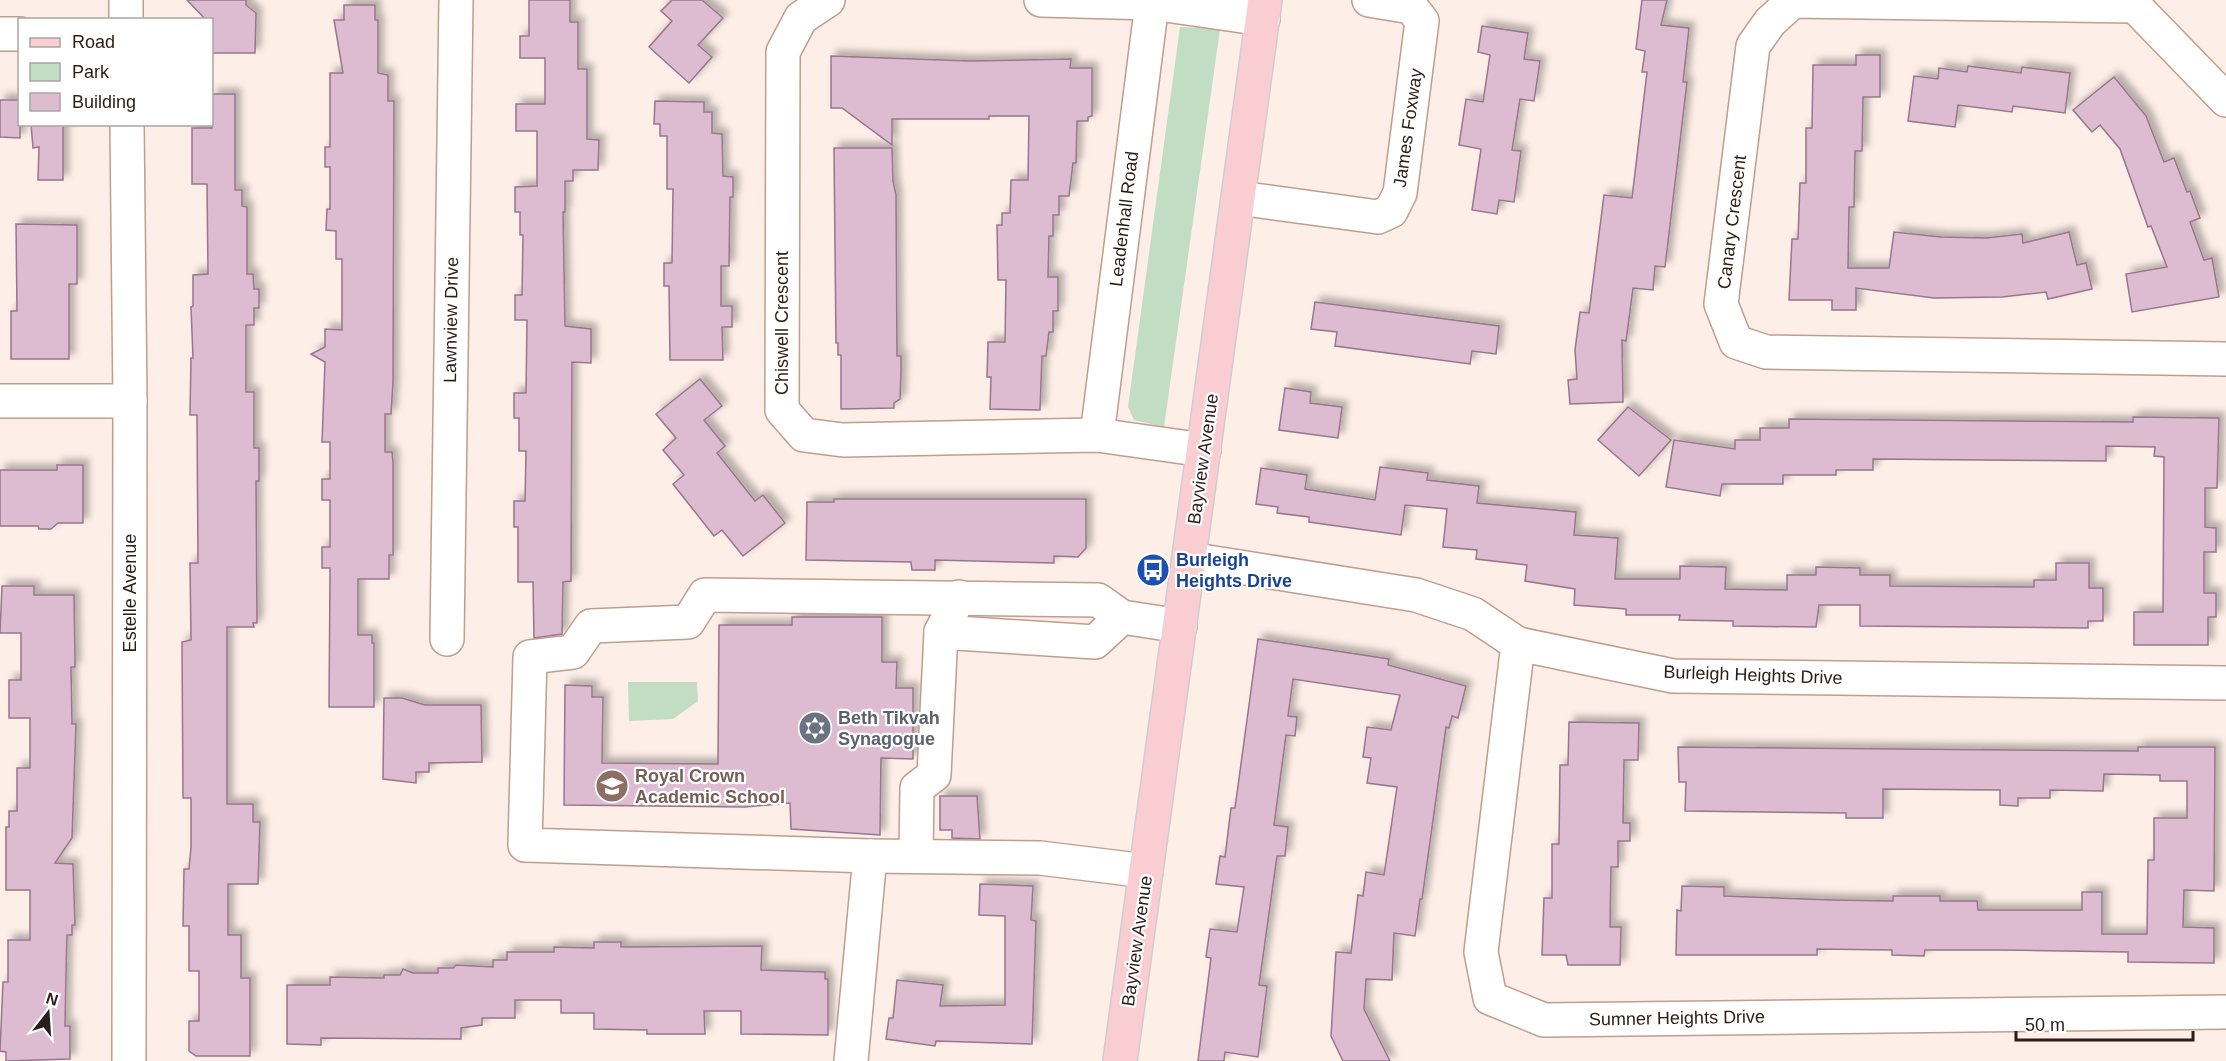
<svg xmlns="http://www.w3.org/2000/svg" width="2226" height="1061" font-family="Helvetica,sans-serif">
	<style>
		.green { fill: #c1ddc3 }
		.building { fill: #ddbcd2; stroke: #96778c; stroke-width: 1.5; filter: url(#shadow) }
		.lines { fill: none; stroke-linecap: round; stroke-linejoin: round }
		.minor-casing { stroke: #c09d8d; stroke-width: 36 }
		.major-casing { stroke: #d0cdcc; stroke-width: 36 }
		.minor { stroke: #fff; stroke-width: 33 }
		.major { stroke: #facdd2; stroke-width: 33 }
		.labels { text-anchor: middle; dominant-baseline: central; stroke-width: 4.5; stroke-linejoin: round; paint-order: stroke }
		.street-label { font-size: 18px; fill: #2b1d17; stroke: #fff }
		.transit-label { font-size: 18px; font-weight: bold; fill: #164399; stroke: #fff; text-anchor: start }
		.worship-label { font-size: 18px; font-weight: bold; fill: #5b616d; stroke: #fff; text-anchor: start }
		.education-label { font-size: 18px; font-weight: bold; fill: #785e54; stroke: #fff; text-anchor: start }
	</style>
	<defs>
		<filter id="shadow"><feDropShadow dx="5.5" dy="-5.5" stdDeviation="3" flood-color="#0004"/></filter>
	</defs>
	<rect width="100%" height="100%" fill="#fdeee7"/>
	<g class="green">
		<polygon points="1180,27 1220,29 1164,427 1134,420 1128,407"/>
		<polygon points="628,682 697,682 698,701 673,719 629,721"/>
	</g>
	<g class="building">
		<polygon points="187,0 246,0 246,5 256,13 255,53 212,53 212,20 206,20"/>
		<polygon points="529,0 570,0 570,22 578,22 578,69 587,69 587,139 599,140 598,170 573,170 573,181 565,181 565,212 563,212 565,326 591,329 591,363 572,362 571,581 563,582 562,634 534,638 533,582 518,582 518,527 514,527 514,501 525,501 526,451 519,451 519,418 514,418 514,393 526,393 527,320 515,320 515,295 522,295 523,235 520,235 520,212 515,212 515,187 537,186 537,131 516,131 516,104 545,104 545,58 520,58 520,36 529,36"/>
		<polygon points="672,0 702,0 723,18 698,45 712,57 689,83 649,47 672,21 661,11"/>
		<polygon points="1642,0 1667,0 1661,25 1689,28 1683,82 1687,82 1665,267 1655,266 1653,290 1633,288 1626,341 1622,340 1623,402 1570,404 1568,380 1577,379 1575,350 1580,312 1589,313 1604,195 1632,198 1647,72 1642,72 1645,51 1636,49"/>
		<polygon points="344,5 375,5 375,20 378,20 378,73 388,75 388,101 394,101 393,382 391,414 385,414 385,452 392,452 393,462 393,555 389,555 389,579 358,579 358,635 372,635 372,643 374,643 374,707 329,707 330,578 330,568 322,568 322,547 330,547 330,500 322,500 322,479 330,479 330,442 322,442 325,362 311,354 325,347 325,329 342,330 342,259 336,259 336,231 326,230 327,209 330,209 330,167 325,167 325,147 330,147 330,73 343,73 334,20 344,20"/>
		<polygon points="1482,26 1528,33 1524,59 1540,61 1534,101 1520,99 1512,150 1521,151 1514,202 1499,200 1497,214 1472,210 1481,149 1459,145 1466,99 1483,102 1490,55 1478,52"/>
		<polygon points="1856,55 1880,55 1880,97 1863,97 1862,151 1855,151 1854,207 1849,207 1848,268 1889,268 1894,232 1941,237 1986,238 2022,234 2023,243 2069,232 2077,265 2086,263 2092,289 2048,299 2046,292 2002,297 1934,298 1856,288 1856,310 1832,310 1832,300 1789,300 1792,239 1798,239 1800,183 1806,183 1806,128 1812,128 1813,65 1856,65"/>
		<polygon points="831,56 970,61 1071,59 1070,68 1092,68 1092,116 1088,117 1088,121 1077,121 1076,163 1073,163 1069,196 1059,196 1059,215 1053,215 1053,236 1049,236 1048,277 1058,277 1058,311 1053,311 1053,332 1049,332 1046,356 1042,356 1040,410 990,409 991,377 987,377 988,342 1005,342 1006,280 998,280 997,225 1002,225 1002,213 1010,213 1011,180 1028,180 1029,116 989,116 989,119 892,119 892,145 842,108 831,108"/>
		<polygon points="1968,66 2021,73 2022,67 2070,73 2065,113 2013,106 2012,112 1958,105 1955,127 1908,121 1914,76 1938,79 1939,68 1967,72"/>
		<polygon points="2114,77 2146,116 2164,162 2174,158 2187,192 2190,191 2200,218 2190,222 2204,260 2212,258 2219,297 2132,312 2126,274 2167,267 2151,226 2148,227 2120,149 2100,125 2092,132 2073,110"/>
		<polygon points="212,94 235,94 235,190 242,190 242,206 247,207 247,274 253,274 254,289 259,289 259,308 254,308 254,325 246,325 246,392 254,392 254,448 259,448 259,481 256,481 257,623 253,623 254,627 227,627 227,804 253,804 253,822 260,822 258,884 228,884 228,935 241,935 241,978 250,978 250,1056 196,1056 189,1051 189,1021 199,1021 199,971 189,971 189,926 183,926 184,869 189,869 191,847 191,798 183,798 182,642 191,640 190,563 198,563 197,415 190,415 191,358 193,358 191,307 193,306 193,275 208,274 207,184 192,184 192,128 212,128"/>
		<polygon points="0,100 20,100 20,138 0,137"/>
		<polygon points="655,101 704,102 704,112 712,112 712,133 722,134 723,176 733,177 733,197 730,197 729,266 721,266 721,306 732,306 732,327 722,327 723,360 670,360 669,286 664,286 664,263 672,263 673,189 667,189 667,136 660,136 660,124 654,124"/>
		<polygon points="31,124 63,124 63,180 38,180 39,147 33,148"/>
		<polygon points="834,148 892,148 893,181 896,195 897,356 901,356 901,373 900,399 894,403 894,408 841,409 841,355 838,355 838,343 836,343"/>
		<polygon points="16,224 77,225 77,284 69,284 69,359 11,359 11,311 17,311"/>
		<polygon points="1315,302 1499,326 1496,354 1472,351 1470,364 1335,346 1337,332 1311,329"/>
		<polygon points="700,379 722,406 704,420 725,446 717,453 755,501 763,495 785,523 743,556 722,530 714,536 673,484 684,475 663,450 676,438 656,414"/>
		<polygon points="1285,388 1311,392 1310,403 1342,407 1338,438 1279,430"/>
		<polygon points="1628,407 1671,440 1639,476 1598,440"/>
		<polygon points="2133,417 2219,418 2217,488 2205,488 2205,527 2216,528 2216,552 2204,552 2204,593 2216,593 2216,617 2208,617 2208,645 2134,645 2134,612 2163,612 2164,457 2154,456 2155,447 2106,446 2106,461 1873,459 1873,470 1836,470 1836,475 1783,475 1783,484 1722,484 1720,496 1666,487 1674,440 1735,449 1735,440 1760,440 1760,428 1789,428 1789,419 2133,422"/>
		<polygon points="57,465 83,465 83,523 58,523 51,529 39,529 38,526 0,526 0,470 57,470"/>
		<polygon points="1380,467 1428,473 1427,480 1479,486 1477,503 1576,512 1574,535 1618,538 1615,579 1680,579 1680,566 1726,567 1725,589 1787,590 1787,575 1816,575 1816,567 1860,568 1860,575 1890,575 1890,586 2034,587 2034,580 2056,580 2056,563 2089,563 2089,588 2103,588 2103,621 2088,621 2088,628 1860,626 1860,605 1819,605 1816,627 1733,626 1733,621 1679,620 1680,615 1626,615 1626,609 1574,605 1575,589 1525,581 1527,565 1476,559 1477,550 1443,547 1447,509 1405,505 1401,535 1309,522 1309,517 1277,513 1278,507 1256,504 1261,468 1307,475 1305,489 1375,500"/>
		<polygon points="834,499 1086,499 1086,548 1078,557 1054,556 1054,563 935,560 935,570 912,570 911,562 806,560 807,502 834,502"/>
		<polygon points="2,586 34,586 34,595 74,595 75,659 75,667 71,667 72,724 76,724 72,838 55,863 73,864 75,925 72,925 72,935 67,935 66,973 65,1026 70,1026 70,1059 6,1061 6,1052 0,1051 3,982 8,982 8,940 30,940 30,890 6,890 6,827 9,827 9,811 17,811 17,768 30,768 30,718 9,718 9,680 21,680 21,633 0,633"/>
		<polygon points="792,617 882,617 882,662 897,662 896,688 913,688 913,759 881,758 880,835 791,829 790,803 745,807 564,805 565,685 592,686 592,697 603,697 602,763 718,764 719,625 792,625"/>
		<polygon points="1258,639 1389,659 1388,665 1466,686 1458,718 1452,716 1449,728 1446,727 1422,899 1420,899 1415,936 1394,933 1392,980 1366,979 1364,1009 1390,1061 1343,1061 1331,1036 1336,952 1351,953 1358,895 1363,896 1366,872 1384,875 1397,787 1367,783 1371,758 1363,757 1367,727 1391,730 1400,695 1293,679 1288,716 1297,717 1295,736 1286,735 1274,825 1288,827 1285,856 1277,856 1259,985 1267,986 1258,1057 1225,1052 1224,1061 1198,1061 1211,958 1206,957 1210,929 1237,932 1244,887 1216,884 1220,856 1225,857 1231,808 1235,808"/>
		<polygon points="384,698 402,698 425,705 481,705 482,762 429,763 429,772 416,772 416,783 383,779"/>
		<polygon points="1569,722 1639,723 1638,760 1624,760 1623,823 1630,823 1630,841 1618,841 1618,867 1611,867 1610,927 1621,927 1620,965 1568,965 1566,955 1542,955 1544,898 1552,898 1552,844 1559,844 1560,765 1568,765"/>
		<polygon points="1678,747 2138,751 2138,747 2215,747 2214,891 2184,890 2183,927 2214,928 2214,963 2128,962 2128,952 2000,950 1925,950 1924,956 1892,955 1892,950 1817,949 1817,955 1676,955 1677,910 1681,911 1682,886 1724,887 1724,896 1833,900 1893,901 1893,896 1940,896 1940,901 1977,901 1978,910 2082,910 2082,892 2102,892 2102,934 2147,934 2148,860 2154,860 2154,818 2187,818 2187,781 2160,781 2160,775 2104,774 2103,791 2050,790 2050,798 2018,798 2018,806 2000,805 2000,790 1883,789 1883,818 1846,818 1846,813 1685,811 1686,782 1679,782"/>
		<polygon points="940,796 977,796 980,839 952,838 952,830 940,830"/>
		<polygon points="980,884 1033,886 1031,920 1036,921 1032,1044 936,1041 935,1046 886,1039 889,1018 893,1018 897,980 943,985 940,1006 1005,1005 1005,916 979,915"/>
		<polygon points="594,942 621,942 621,947 762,946 761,970 825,972 825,979 828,979 828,1035 741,1034 741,1011 704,1011 705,1034 647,1034 647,1030 594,1029 594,1013 561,1013 561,1000 515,1000 515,1018 482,1018 482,1025 461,1028 461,1039 321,1038 321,1045 287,1044 287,985 330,985 330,977 384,978 384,975 400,975 403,969 413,973 438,973 438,968 453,968 456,965 493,967 493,960 507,960 507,952 554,952 554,947 594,948"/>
	</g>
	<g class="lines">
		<g class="minor-casing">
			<g id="minor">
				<polyline points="828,0 801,18 783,52 782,410 804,435 843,440 1097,435 1204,450"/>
				<polyline points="1041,0 1152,3 1263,19"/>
				<polyline points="2129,0 2226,100"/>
				<polyline points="2135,6 1793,1 1770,22 1753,46 1721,304 1736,342 1766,352 2226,359"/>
				<polyline points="126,20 126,0"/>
				<polyline points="0,34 20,34"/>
				<polyline points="127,124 130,401 129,1061"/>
				<polyline points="1239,198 1378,217 1391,211 1400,193 1422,21 1411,7 1369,0"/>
				<polyline points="0,401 130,401"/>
				<polyline points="1097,435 1152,3"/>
				<polyline points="1189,559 1416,595 1473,614 1518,644 1673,676 2226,683"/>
				<polyline points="941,632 1095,642 1122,617"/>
				<polyline points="447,639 456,0"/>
				<polyline points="1518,644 1481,952 1490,998 1544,1020 2226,1012"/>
				<polyline points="916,855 917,788 934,775 941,632 959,597"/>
				<polyline points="1146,871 1040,858 870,856 525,845 530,657 573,652 591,626 688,622 705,595 1098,600 1122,617 1180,626"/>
				<polyline points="851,1061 870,856"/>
			</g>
		</g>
		<g class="major-casing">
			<polyline id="major" points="1120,1061 1265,0"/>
		</g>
		<use href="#minor" class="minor"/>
		<use href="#major" class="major"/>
	</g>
	<defs>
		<g id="bus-disc" transform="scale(1.725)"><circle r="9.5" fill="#1a4fb4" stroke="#fff"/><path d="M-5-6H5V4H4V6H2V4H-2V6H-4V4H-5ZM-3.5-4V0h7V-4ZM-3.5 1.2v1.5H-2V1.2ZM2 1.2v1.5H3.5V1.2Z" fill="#fff"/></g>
		<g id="synagogue-disc" transform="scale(1.725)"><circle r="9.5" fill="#6b7280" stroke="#fff"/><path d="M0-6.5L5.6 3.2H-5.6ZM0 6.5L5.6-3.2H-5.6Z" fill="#fff"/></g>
		<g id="school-disc" transform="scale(1.725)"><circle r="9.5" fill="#8d6e63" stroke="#fff"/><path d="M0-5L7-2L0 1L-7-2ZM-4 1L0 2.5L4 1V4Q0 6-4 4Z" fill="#fff"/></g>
	</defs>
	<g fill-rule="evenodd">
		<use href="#bus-disc" x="1153" y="570"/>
		<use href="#synagogue-disc" x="815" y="728"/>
		<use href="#school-disc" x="612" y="786"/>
	</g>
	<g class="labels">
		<g class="street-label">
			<text transform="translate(1408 128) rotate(-82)">James Foxway</text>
			<text transform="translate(1124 219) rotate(-83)">Leadenhall Road</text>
			<text transform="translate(1732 222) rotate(-83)">Canary Crescent</text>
			<text transform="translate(451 320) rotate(-89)">Lawnview Drive</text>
			<text transform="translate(782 323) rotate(-90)">Chiswell Crescent</text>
			<text transform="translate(1203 459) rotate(-82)">Bayview Avenue</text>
			<text transform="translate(130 593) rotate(-90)">Estelle Avenue</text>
			<text transform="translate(1753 675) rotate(2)">Burleigh Heights Drive</text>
			<text transform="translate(1137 941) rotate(-82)">Bayview Avenue</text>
			<text transform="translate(1677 1018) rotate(-1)">Sumner Heights Drive</text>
		</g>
		<g class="transit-label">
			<text x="1176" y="560">Burleigh<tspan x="1176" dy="21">Heights Drive</tspan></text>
		</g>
		<g class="worship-label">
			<text x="838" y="718">Beth Tikvah<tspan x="838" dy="21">Synagogue</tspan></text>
		</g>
		<g class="education-label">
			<text x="635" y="776">Royal Crown<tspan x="635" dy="21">Academic School</tspan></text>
		</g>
	</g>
	<rect x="18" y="18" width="195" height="108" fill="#ffffff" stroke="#aaa5a2" stroke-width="1.5"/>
	<rect x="30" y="38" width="30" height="9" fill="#facdd2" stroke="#aaa5a2" stroke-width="1.5"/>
	<text x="72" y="48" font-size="18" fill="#2b1d17">Road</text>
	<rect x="30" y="63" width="30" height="18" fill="#c1ddc3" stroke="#aaa5a2" stroke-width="1.5"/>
	<text x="72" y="78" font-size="18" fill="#2b1d17">Park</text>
	<rect x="30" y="93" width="30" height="18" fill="#ddbcd2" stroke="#aaa5a2" stroke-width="1.5"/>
	<text x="72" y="108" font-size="18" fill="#2b1d17">Building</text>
	<g transform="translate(48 1013) rotate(17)" stroke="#ffffff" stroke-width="4.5" paint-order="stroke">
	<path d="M0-4.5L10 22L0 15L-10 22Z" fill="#2b1d17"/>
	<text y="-9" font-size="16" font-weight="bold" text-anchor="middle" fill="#2b1d17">N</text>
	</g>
	<path d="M2016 1031v9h177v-9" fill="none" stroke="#2b1d17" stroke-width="3"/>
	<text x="2025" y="1031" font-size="18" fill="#2b1d17" stroke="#ffffff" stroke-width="4.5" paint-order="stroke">50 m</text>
</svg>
